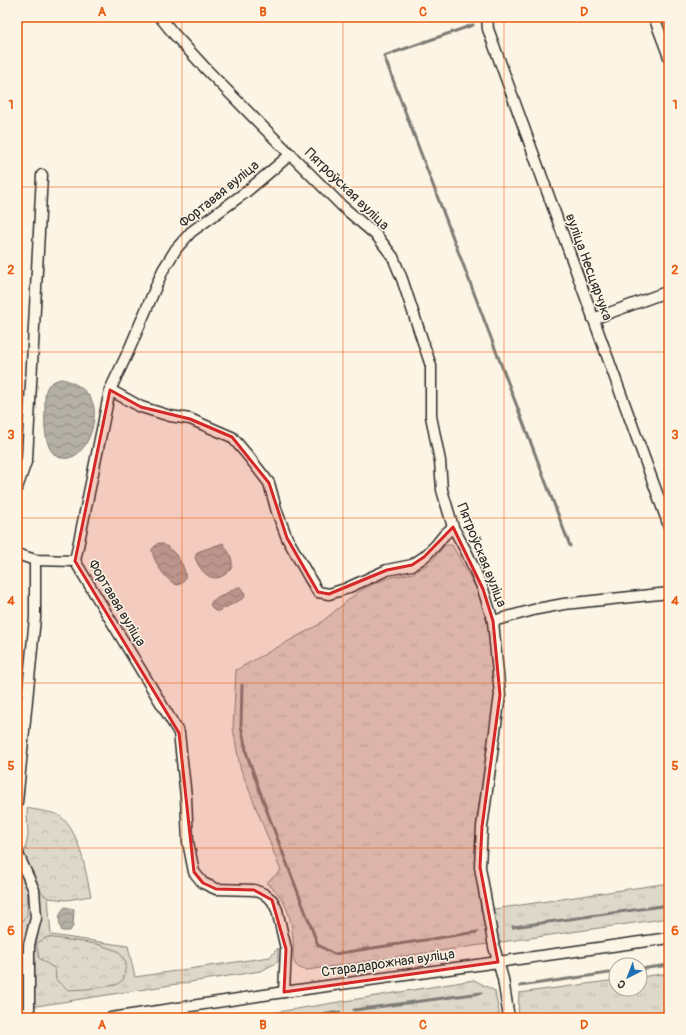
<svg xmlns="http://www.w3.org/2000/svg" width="686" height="1035" font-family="Pangolin,sans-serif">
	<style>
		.grass { fill: url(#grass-tufts); stroke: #84827a }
		.forest { fill: url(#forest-crowns); stroke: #84827a }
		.water { fill: url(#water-waves); stroke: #7d7b74 }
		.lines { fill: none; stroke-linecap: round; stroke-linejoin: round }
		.stream { stroke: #7d7b74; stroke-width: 3 }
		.minor-casing { stroke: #2b2b2b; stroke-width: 13 }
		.minor { stroke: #fcf5e5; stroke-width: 10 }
		.marked { fill: #d62828; fill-opacity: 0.2; stroke: #d62828; stroke-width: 3; stroke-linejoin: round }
		.grid { fill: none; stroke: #e8590c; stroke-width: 1; stroke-opacity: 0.55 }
		.labels { text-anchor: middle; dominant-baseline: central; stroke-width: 3; stroke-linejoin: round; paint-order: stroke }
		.street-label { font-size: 14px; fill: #2b2b2b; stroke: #fcf5e5 }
		.neatline { fill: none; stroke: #e8590c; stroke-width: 1.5 }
		.grid-label { font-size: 13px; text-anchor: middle; font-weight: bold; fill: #e8590c }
	</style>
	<defs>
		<pattern id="grass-tufts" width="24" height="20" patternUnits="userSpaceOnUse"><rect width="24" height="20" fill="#ded8ca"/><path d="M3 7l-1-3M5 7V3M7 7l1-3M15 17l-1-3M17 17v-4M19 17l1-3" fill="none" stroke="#bfbaae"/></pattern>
		<pattern id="forest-crowns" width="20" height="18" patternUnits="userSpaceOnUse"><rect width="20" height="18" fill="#ded8ca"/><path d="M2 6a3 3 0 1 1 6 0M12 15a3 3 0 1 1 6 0" fill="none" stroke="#bfbaae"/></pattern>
		<pattern id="water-waves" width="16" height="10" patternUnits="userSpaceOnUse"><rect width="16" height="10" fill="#b4b0a5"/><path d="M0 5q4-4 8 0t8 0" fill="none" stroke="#938f87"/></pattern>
	</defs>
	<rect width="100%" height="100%" fill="#fcf5e5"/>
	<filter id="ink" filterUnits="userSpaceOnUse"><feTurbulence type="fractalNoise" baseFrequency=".025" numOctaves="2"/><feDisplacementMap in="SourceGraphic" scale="8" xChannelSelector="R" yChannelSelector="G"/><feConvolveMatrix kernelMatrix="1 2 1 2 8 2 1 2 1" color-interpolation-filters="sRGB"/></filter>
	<g filter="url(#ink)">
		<g class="grass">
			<path d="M445,545H452L481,597L493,643L496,689L477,820L475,863L481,911L669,883V918L307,970C301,969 297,968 294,962C292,956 294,947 293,940C292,918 285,895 266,883L281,871L240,767L233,729L236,670L318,625L358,592L373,584L392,577L413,573L430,563Z"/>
			<path d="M17,851L24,855C30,872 35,886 48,898L51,935L128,946L135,977L270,957L278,948V962L261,971L17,1009Z"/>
			<polygon points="669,973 669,1018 518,1018 519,993 616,980 616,989 640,989 640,977"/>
			<polygon points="474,980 495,991 500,1018 241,1018"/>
		</g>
		<g class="forest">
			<path d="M27,808C34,810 55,812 60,816C81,833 85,871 91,896L67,900L48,898L40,891L31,876L24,855L28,836Z"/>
			<polygon points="17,866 28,887 27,915 19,926 17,935"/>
			<polygon points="47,937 97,944 118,951 126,962 124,979 116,985 87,989 68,990 56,980 55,969 39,958 37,947 37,943"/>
		</g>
		<g class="water">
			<path d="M61,379C75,381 92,393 94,408C96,424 87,455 68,458C44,462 44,425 45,410C45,403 44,392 48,386C51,382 57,380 61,379Z"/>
			<path d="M158,543C172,543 198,579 178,585C167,583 152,560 152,549Z"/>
			<path d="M223,543C228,551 235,560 231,569C215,587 202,575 195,558L197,552Z"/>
			<polygon points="238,587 241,587 245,594 244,598 219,611 215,611 210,605 212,601"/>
			<path d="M65,907L74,909L73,926L70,931H62C58,923 58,913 65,907Z"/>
		</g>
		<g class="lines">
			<g class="stream">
				<polyline points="473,25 384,56 570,546"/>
				<polyline points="242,685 241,726 247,755 268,814 318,945 334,954 477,932"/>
				<polyline points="513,927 669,905"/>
				<polyline points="640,969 669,965"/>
				<polyline points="520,986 616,972"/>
				<polyline points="354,1010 481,993"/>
				<polyline points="302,1018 340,1012"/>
			</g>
			<g class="minor-casing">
				<g id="minor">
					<polyline points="160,17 173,33 207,70 255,119 342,206 377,236 393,257 402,279 431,366 431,416 440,461 442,490 453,527 467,553 483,589 493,621 500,695 482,827 480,867 494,947 503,979 509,1018"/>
					<polyline points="487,17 488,29 669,526"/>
					<polyline points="654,17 669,57"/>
					<polyline points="593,319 669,291"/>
					<polyline points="110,390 141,407 170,416 190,419 232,437 249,457 269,483 277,512 287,538 310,579 318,592 329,594 345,589 387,570 412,565 424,557 436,545 444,535 453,527"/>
					<polyline points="17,488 27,459 42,175"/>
					<polyline points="17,554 35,560 75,561"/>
					<polyline points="493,621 537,609 564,604 669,593"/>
					<polyline points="17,802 35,618 35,560"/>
					<polyline points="17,852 34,890 36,918 29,945 29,1018"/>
					<polyline points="284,992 286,949 277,910 272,900 264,894 254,890 216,889 203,883 194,872 188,842 186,797 179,733 75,561 110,390 129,350 163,270 176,249 191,232 246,192 291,154"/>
					<polyline points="111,1018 284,992 669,938"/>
				</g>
			</g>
			<use href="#minor" class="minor"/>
		</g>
	</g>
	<path class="marked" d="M110,390L141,407L190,419L232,437L269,483L287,538L318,592L329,594L387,570L412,565L424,557L453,527L483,589L493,621L500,695L482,827L480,867L498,962L284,992L286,949L272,900L254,890L216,889L203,883L194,872L179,733L75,561Z"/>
	<path class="grid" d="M182,17V1018M343,17V1018M504,17V1018M17,187H669M17,352H669M17,518H669M17,683H669M17,848H669"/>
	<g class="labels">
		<g class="street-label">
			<text transform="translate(347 189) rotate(44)">Пятроўская вуліца</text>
			<text transform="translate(219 194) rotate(-39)">Фортавая вуліца</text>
			<text transform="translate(589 267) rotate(70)">вуліца Несцярчука</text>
			<text transform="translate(482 555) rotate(68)">Пятроўская вуліца</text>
			<text transform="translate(117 603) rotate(59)">Фортавая вуліца</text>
			<text transform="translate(388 963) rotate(-8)">Старадарожная вуліца</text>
		</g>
	</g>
	<rect width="686" height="1035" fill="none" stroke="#fcf5e5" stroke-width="44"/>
	<g transform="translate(628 977) rotate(222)"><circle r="19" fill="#fcf5e5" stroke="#a8a49b"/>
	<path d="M0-3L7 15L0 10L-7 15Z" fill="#1f6fb2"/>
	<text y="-6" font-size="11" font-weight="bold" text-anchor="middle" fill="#2b2b2b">С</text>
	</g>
	<rect x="22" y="22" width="642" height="991" class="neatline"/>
	<g class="grid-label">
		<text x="102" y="16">A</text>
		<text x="263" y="16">B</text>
		<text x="423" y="16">C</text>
		<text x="584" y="16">D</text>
		<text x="11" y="109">1</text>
		<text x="675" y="109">1</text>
		<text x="11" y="274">2</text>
		<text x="675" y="274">2</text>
		<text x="11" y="439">3</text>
		<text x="675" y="439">3</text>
		<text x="11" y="605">4</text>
		<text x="675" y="605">4</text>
		<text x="11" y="770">5</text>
		<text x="675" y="770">5</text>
		<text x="11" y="935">6</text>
		<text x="675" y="935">6</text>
		<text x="102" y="1029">A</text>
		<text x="263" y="1029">B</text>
		<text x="423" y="1029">C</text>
		<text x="584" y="1029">D</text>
	</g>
</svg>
